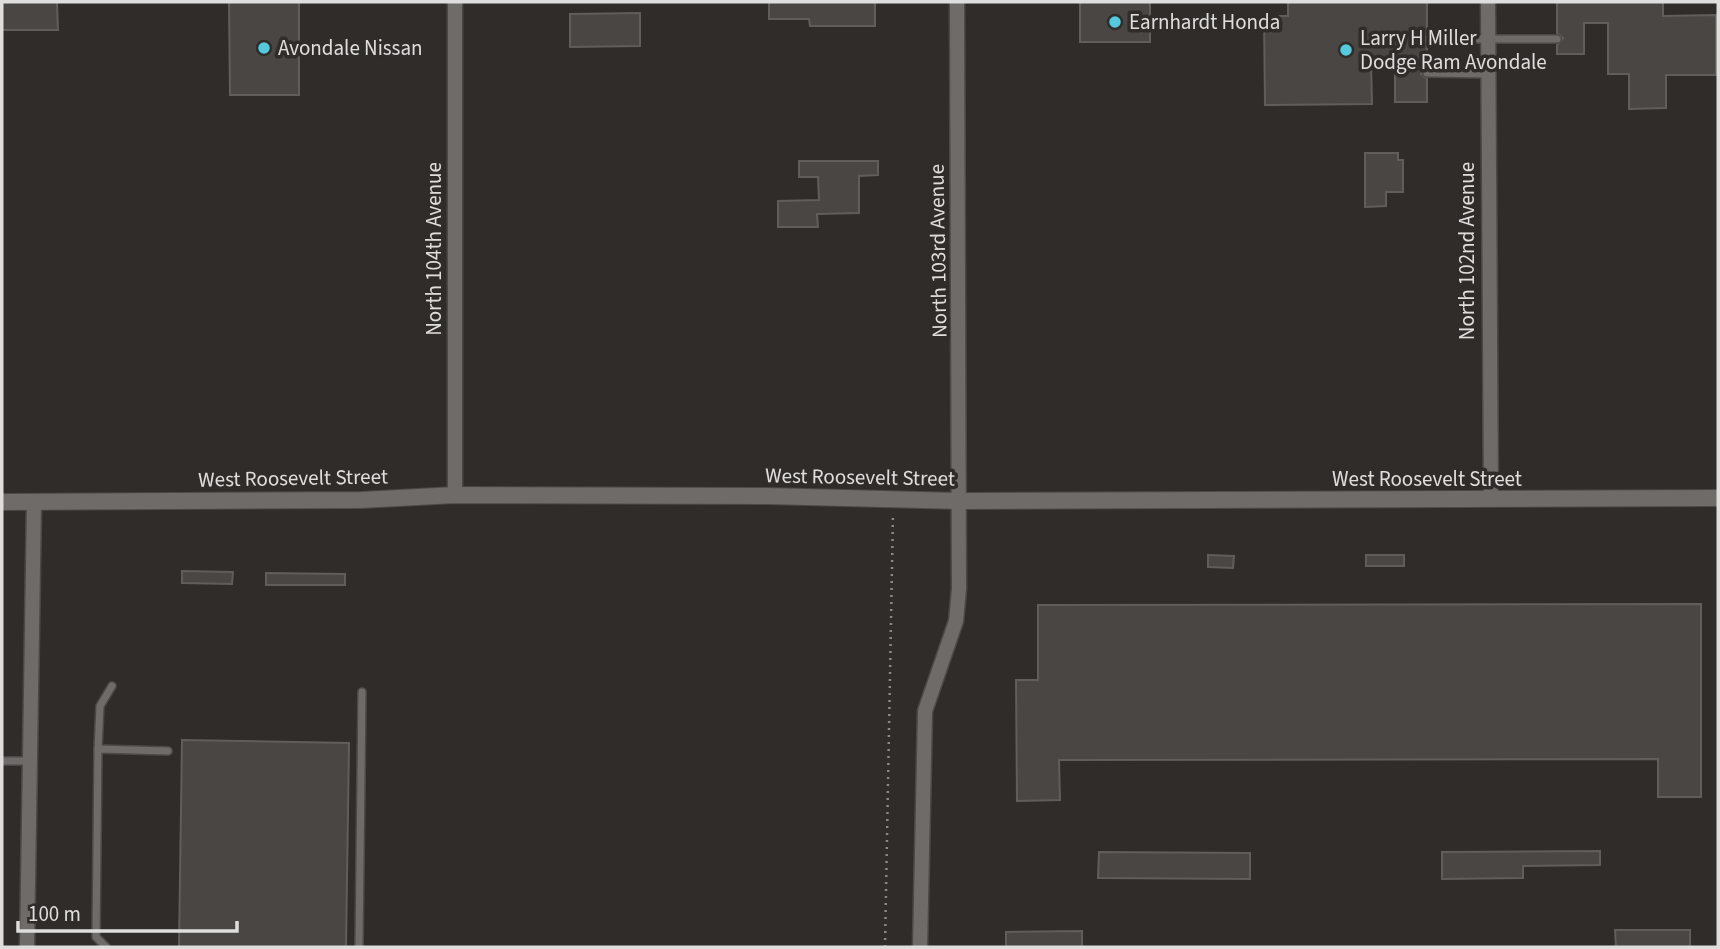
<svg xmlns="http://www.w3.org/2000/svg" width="1720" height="949" font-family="'Source Sans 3',sans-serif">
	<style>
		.building { fill: #494644; stroke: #605e5b; stroke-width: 2 }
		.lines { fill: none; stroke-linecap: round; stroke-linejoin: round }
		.service-casing { stroke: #4b4948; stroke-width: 10 }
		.minor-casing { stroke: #4b4948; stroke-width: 17 }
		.tertiary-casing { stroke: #4b4948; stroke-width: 18 }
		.path { stroke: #8b8988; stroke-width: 2.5; stroke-dasharray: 2 5; stroke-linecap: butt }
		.service { stroke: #6e6b69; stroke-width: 7 }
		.minor { stroke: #6e6b69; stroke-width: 14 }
		.tertiary { stroke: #6e6b69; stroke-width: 16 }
		.poi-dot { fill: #55cadf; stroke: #2f2c2a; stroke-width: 2.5 }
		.labels { text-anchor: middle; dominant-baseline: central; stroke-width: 7; stroke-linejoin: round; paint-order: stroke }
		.poi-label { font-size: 21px; fill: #e0dedd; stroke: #2f2c2a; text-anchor: start }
		.street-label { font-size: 21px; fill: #e0dedd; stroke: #2f2c2a }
	</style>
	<rect width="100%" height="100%" fill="#2f2c2a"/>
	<g class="building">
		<polygon points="2,2 57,2 58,30 2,30"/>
		<polygon points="229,2 299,2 299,95 230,95"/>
		<polygon points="769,2 875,2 875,26 810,26 809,19 769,19"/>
		<rect x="1080" y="2" width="70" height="40"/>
		<polygon points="1288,2 1427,2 1427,33 1421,40 1427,45 1427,67 1421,74 1427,79 1427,102 1395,102 1395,62 1371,63 1372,104 1265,105 1264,16 1288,16"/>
		<polygon points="1557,2 1663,2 1663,16 1716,15 1716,75 1666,75 1666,108 1629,109 1629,74 1608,74 1608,23 1584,23 1584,54 1557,54 1557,45 1563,38 1557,33"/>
		<polygon points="640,13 640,46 570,47 570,14"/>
		<polygon points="1365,153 1398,153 1398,160 1403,160 1403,192 1386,192 1386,206 1365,207"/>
		<polygon points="799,161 878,161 878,175 859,176 859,213 817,214 818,227 778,227 778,201 819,200 818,177 799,177"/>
		<polygon points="1208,555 1234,556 1233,568 1208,567"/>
		<rect x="1366" y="555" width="38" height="11"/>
		<polygon points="182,571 233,572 232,584 182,583"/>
		<polygon points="266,573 345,574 345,585 266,585"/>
		<polygon points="1701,604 1701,797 1658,797 1658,759 1059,760 1060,800 1017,801 1016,680 1038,680 1038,605"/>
		<polygon points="182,740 349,743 346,947 179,947"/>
		<polygon points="1600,851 1600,865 1523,866 1523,878 1442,879 1442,852"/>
		<polygon points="1099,852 1250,853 1250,879 1098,878"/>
		<polygon points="1615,930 1690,930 1690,947 1616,947"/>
		<polygon points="1082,931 1082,947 1006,947 1006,932"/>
	</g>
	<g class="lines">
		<g class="service-casing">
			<g id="service">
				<polyline points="1427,39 1557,39"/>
				<polyline points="1427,73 1488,74"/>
				<polyline points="98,749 100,706 112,686"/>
				<polyline points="2,761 30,761"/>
				<polyline points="106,947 96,937 98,749 168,751"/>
				<polyline points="359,947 362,692"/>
			</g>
		</g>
		<g class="minor-casing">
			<g id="minor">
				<polyline points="1488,2 1491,499"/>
				<polyline points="455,495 455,2"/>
				<polyline points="27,947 34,503"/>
				<polyline points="920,947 925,711 956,621 959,589 957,2"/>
			</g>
		</g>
		<g class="tertiary-casing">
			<polyline id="tertiary" points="2,502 361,500 455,495 767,496 960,501 1718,498"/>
		</g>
		<polyline class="path" points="885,947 893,513"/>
		<use href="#service" class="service"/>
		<use href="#minor" class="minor"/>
		<use href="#tertiary" class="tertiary"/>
	</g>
	<g class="poi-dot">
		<circle cx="1115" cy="22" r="7"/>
		<circle cx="264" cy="48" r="7"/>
		<circle cx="1346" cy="50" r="7"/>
	</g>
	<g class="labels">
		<g class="poi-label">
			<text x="1129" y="22">Earnhardt Honda</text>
			<text x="1360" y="38">Larry H Miller<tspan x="1360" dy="24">Dodge Ram Avondale</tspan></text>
			<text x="278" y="48">Avondale Nissan</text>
		</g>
		<g class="street-label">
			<text transform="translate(434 249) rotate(-90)">North 104th Avenue</text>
			<text transform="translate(938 251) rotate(-91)">North 103rd Avenue</text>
			<text transform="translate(1467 251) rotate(-90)">North 102nd Avenue</text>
			<text transform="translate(860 477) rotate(1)">West Roosevelt Street</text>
			<text transform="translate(293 478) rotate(-1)">West Roosevelt Street</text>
			<text x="1427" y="479">West Roosevelt Street</text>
		</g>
	</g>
	<rect width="1720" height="949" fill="none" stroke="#e0dedd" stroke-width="7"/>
	<path d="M18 921v10h219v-10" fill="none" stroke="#e0dedd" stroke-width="3.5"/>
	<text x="28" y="921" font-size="21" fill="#e0dedd" stroke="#2f2c2a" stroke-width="5" paint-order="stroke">100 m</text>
</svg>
